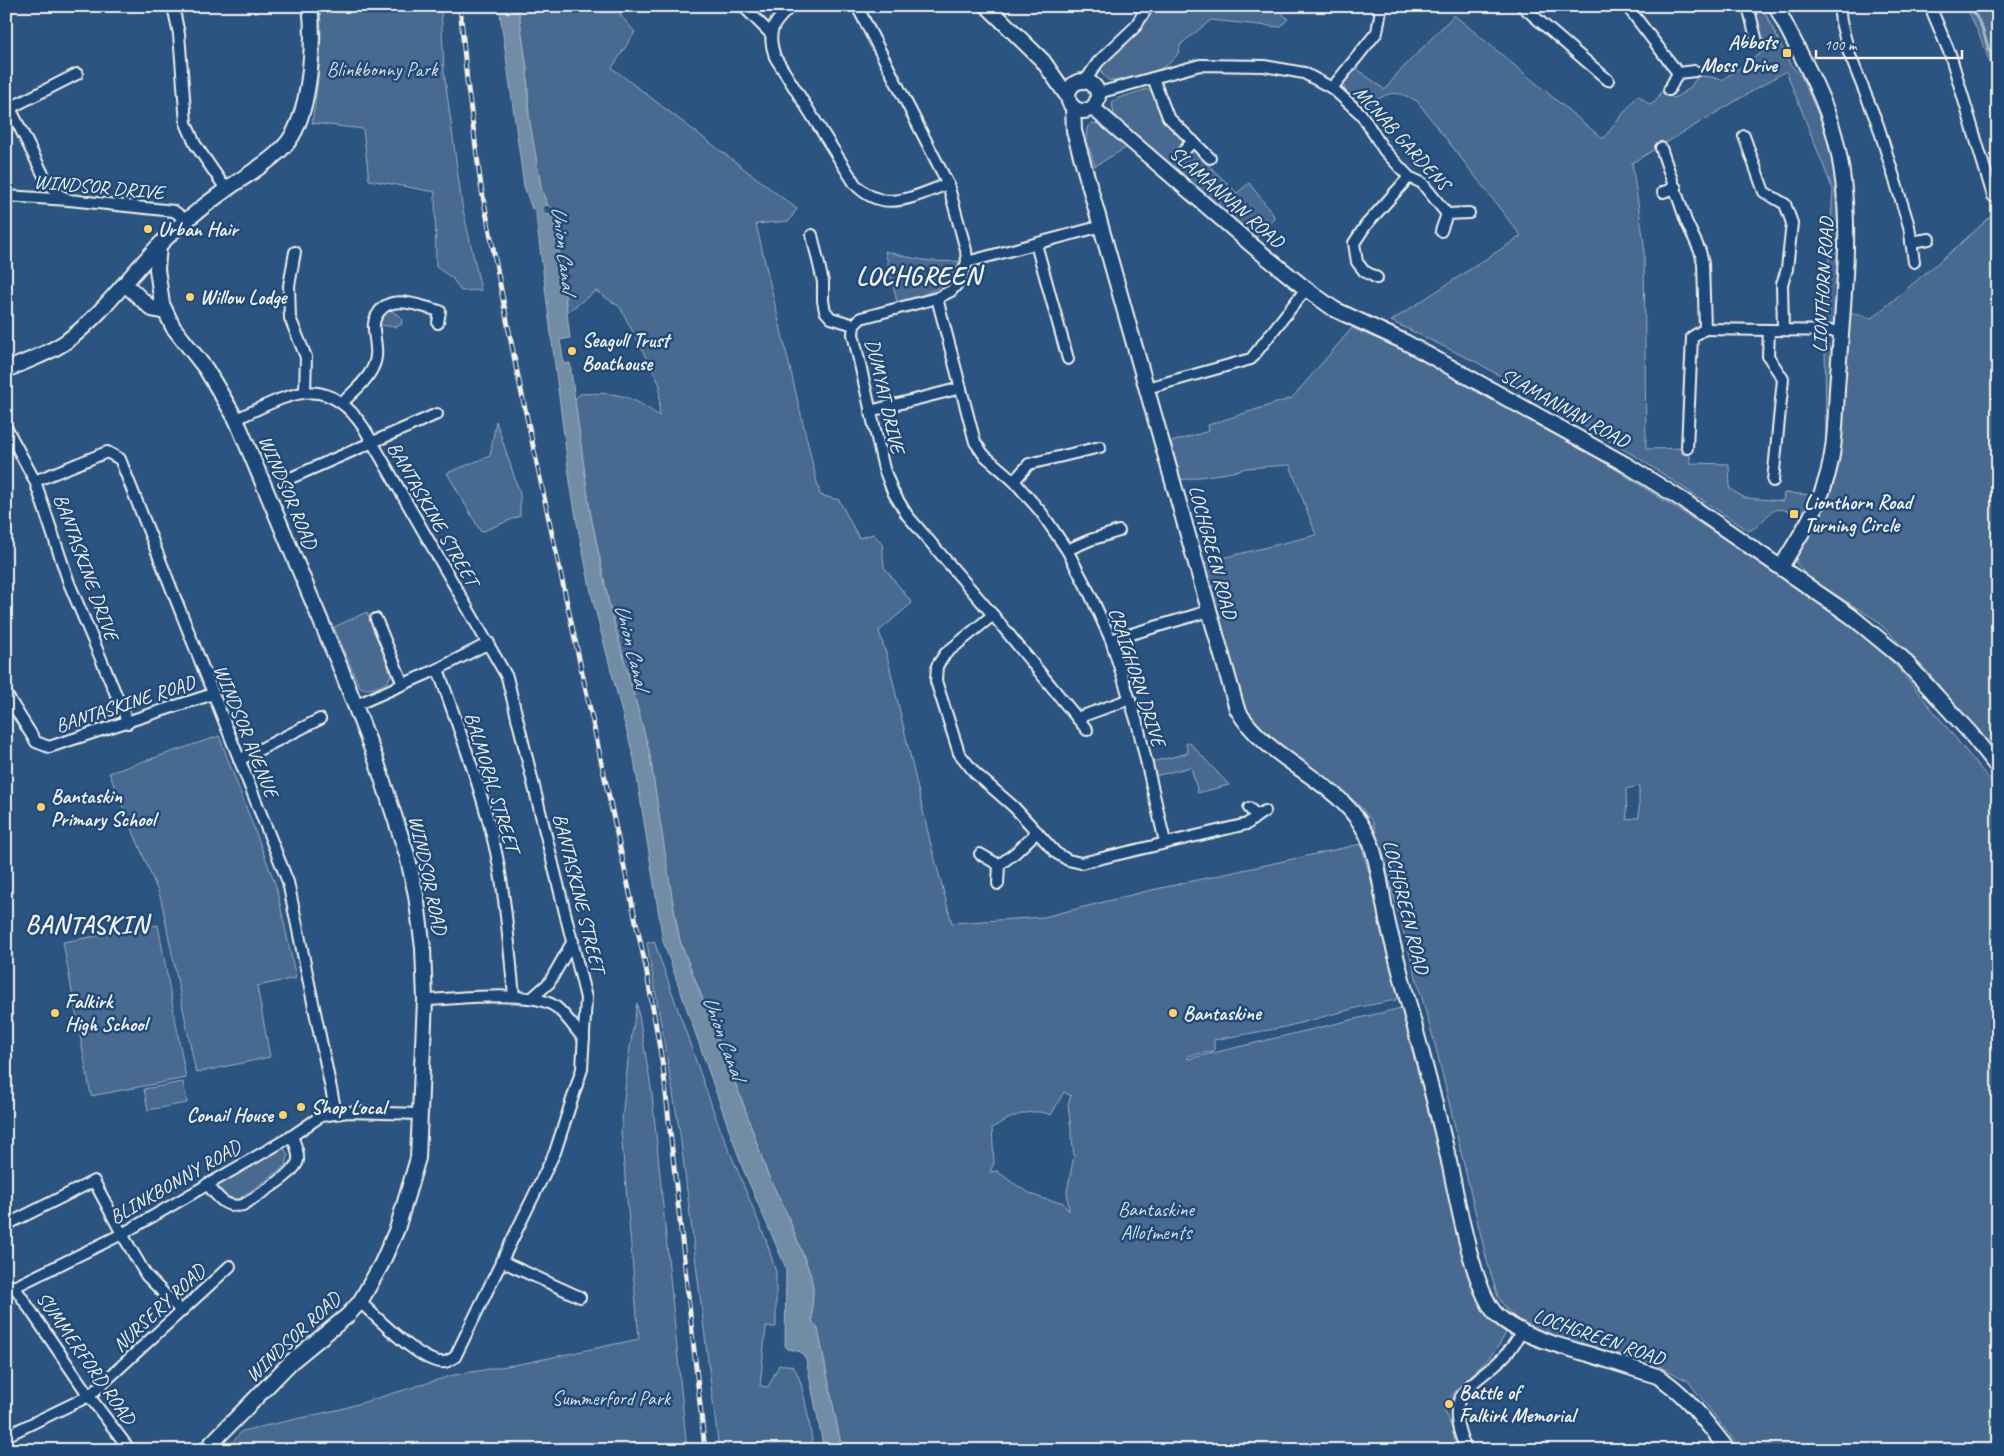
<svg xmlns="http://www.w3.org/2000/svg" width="2004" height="1456" font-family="Caveat,sans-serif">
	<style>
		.green { fill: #496b90; stroke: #9eaebc; fill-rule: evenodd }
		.water { fill: #738ca6; stroke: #a7b4c0 }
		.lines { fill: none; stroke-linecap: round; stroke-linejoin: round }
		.stream { stroke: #a7b4c0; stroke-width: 3 }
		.canal { stroke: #738ca6; stroke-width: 10 }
		.street-casing { stroke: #f4f1e8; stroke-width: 14 }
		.secondary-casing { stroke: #f4f1e8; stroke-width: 18 }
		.street { stroke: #1f4a7a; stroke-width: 10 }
		.secondary { stroke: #1f4a7a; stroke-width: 14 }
		.rail-casing { stroke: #f4f1e8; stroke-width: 5 }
		.rail { stroke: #1f4a7a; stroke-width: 3; stroke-dasharray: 9; stroke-linecap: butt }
		.poi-dot { fill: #ffd166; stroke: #1f4a7a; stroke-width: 2 }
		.labels { text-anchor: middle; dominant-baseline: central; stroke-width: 5; stroke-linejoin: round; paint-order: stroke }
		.poi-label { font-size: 20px; font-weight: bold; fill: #f4f1e8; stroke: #1f4a7a; text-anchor: start }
		.park-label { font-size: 20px; fill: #dadddb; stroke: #1f4a7a }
		.street-label { font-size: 20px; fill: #f4f1e8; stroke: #1f4a7a }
		.water-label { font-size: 21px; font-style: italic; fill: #dadddb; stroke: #1f4a7a }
		.district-label { font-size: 25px; font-weight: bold; letter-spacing: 1px; fill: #f4f1e8; stroke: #1f4a7a }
	</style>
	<rect width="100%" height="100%" fill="#2c5481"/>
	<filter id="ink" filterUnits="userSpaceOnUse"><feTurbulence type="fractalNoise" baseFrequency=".02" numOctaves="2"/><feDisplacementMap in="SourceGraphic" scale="10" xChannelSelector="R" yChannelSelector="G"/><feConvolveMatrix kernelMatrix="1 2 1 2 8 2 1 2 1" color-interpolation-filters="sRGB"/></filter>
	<g filter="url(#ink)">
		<g class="green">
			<path d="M320,6H441L444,71L462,205L481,290L461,291L452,278L436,267L435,192L369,180L363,129L312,123C318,84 323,46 320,6Z"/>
			<path d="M518,6H623L620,15L635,32L612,68L797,209L789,221L756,224L820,495L839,500L859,538L873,534L882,543L884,567L912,603L879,631L888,660L930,841L952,923L1044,917L1143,892L1361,844L1392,954L1400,994L1396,1000L1360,1007L1285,1027L1214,1040V1051L1188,1056V1059L1401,1008L1409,1013L1486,1309L1493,1321L1506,1333C1491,1365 1459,1379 1444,1408L1460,1450H842L818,1330L812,1321L813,1287L810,1273L787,1214L767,1173L743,1103L680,941L668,877L649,750L609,604L590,511L574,400L580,394C616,392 629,394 659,416L660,385L620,307L596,291L567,312L553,209L548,205L542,192L529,118L527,70ZM1064,1092L1071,1096L1068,1104L1074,1156L1067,1191L1069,1211L1062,1202C1035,1200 1018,1187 997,1171L990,1172L994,1163L992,1128C1009,1118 1030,1106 1051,1115Z"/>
			<path d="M1154,6H1275L1288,19L1280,27L1211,20L1181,44C1176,72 1139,75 1116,81L1108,80L1102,74L1101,65C1123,48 1141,31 1154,6Z"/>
			<path d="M1751,6H1762L1790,64L1802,78L1826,132L1839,197L1840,227L1836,319C1833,325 1830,327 1824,327L1833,190L1786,71L1632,163L1644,243L1646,449L1690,448V463L1729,464L1730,489L1745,498L1783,501L1784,493L1815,495L1805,515L1800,517C1767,498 1773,519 1749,531L1640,459L1478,363L1391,321L1521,236L1417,101C1390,87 1388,94 1363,108L1344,89V82L1356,68L1385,90L1397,74L1454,15L1603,139L1638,95L1650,105L1656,101L1661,92L1674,98L1689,89L1698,76L1711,77L1722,80L1768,48L1761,40Z"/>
			<polygon points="1966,6 1998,6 1998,85 1979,34"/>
			<polygon points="1147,89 1153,93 1163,120 1187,143 1178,153 1184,159 1193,150 1237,193 1249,183 1273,214 1274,219 1259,236 1249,236 1114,115 1112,102 1116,99"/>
			<path d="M1091,123L1099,124L1127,147L1095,166C1092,155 1080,131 1091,123Z"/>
			<polygon points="1998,210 1998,759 1928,672 1876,620 1808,577 1796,563 1796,555 1810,533 1830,491 1839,438 1849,314 1856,314 1872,318 1960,244"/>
			<path d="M885,251C913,259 930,263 959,261C952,289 921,296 897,302Z"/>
			<polygon points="390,310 401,317 402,324 396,327 380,325 380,320"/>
			<path d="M1352,328L1410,353L1604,462L1828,605L1873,642L1900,670L1998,790V1450H1741L1688,1381L1653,1363L1619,1354L1594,1351L1519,1321L1508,1311L1498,1297L1487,1261L1437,1052L1373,822L1358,804L1326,777L1287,754L1265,738L1241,706L1202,563L1316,535L1290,465L1246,468L1233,472L1180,480L1171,442L1209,431L1208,425L1292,398ZM1639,786V817L1627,820L1626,789Z"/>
			<polygon points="1825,343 1828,344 1833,353 1826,437"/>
			<polygon points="496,421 520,494 520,516 481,532 447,473 490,456"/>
			<path d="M367,612L391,674L388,682C379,686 368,693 359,686L334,627Z"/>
			<polygon points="219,736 276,886 296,978 257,986 270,1057 196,1073 161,899 109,773"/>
			<polygon points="1189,742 1229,785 1198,793 1191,767 1155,776 1152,762 1188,753 1186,744"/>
			<polygon points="158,925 186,1078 91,1096 63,942"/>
			<path d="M654,941L716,1118L766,1240L776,1272V1327H766L760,1386L768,1387L779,1365C784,1365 790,1364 794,1368C804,1380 810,1432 814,1450H719L680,1134L647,943Z"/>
			<polygon points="637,1003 652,1094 687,1450 226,1450 242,1431 341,1409 454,1375 525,1363 639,1339 621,1130 628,1060"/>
			<polygon points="183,1082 187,1103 148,1110 144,1089"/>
			<polygon points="279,1148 284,1148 288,1155 286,1166 239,1199 226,1200 214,1185"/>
		</g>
		<g class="water">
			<polygon points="499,6 518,6 527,70 529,118 542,192 548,205 532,209 524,186"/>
			<polygon points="550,214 553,215 558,238 570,338 560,340 564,364 570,363 590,511 609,604 649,750 676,922 680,941 743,1103 767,1173 787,1214 810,1273 813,1287 812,1321 818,1329 842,1450 824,1450 806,1359 801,1352 788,1349 785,1346 786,1268 743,1169 663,941 634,759 592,597 577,523 570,482 536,217"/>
		</g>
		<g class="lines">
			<polyline class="stream" points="1971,6 1982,28 1998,78"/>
			<polyline class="canal" points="536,195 543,227"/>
			<g class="street-casing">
				<g id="street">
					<polyline points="173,6 179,34 186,123 195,144 226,189"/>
					<polyline points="743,6 770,33"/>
					<path d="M791,6C773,24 766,30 775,57L855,184C884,215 914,196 948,184"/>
					<polyline points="857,6 948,184 966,250 967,262 960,281 951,291 937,298 861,318 854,325 853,334 884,469 893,492 907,515 993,615 1087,730"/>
					<polyline points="1522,6 1608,80"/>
					<polyline points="1627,6 1678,73"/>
					<polyline points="1748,6 1757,42"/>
					<polyline points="1839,6 1841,22 1849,53 1878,125 1909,226 1914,262"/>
					<polyline points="1930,6 1950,54 1993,196"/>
					<polyline points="1153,78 1168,117 1210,158"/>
					<polyline points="1085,81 1098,62 1135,27 1148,6"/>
					<polyline points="1332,88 1377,32 1381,10 1376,6"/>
					<polyline points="1669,90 1678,73 1695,71"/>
					<polyline points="1098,93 1200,65 1264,66 1304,73 1332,88 1361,114 1384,150 1409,177 1422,183 1447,214"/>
					<polyline points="6,100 48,184 59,195 68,199"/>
					<polyline points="10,108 77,74"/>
					<polyline points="1744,136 1764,192 1785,204 1792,223 1787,269 1782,284 1783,330"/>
					<polyline points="1661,148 1686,221 1700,251 1703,263 1705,329"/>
					<polyline points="1181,154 1193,141"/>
					<polyline points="1663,192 1676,188"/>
					<polyline points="6,196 69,200 174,211 186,220"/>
					<polyline points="1441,231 1447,214 1469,213"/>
					<polyline points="812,235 823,282 823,301 825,311 831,318 854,325"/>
					<polyline points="1911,242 1929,239"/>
					<polyline points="1036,244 1068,359"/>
					<polyline points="295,252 289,286 290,318 306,357 305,392"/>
					<polyline points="967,262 1102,226"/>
					<polyline points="1377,278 1364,271 1357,262 1354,243 1366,225 1409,177"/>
					<polyline points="937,298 975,442 984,455 1014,481 1041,512 1067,550 1090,594 1111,640 1138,726 1165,842"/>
					<polyline points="1705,329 1841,331"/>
					<polyline points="1769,330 1768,356 1783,379 1773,481"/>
					<polyline points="1147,388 1251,359 1306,289"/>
					<path d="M343,402C353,392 367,381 373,367C379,355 375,343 374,330C373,323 375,317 379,312C392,293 422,307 440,311L438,323"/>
					<polyline points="870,411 961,388"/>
					<path d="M236,419C287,396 325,369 364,428L507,677L586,998L582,1069L555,1152L455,1357C450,1360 446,1363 441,1362C419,1361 377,1317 360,1302"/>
					<polyline points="6,427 35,481 69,583 128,723"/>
					<polyline points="1687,448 1692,337 1705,329"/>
					<polyline points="286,480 437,414"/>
					<polyline points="35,481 107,452 120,459 288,882 336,1113"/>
					<polyline points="1014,481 1029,464 1100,447"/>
					<polyline points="1067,550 1090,540 1119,531"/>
					<polyline points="993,615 945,654 937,666 936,681 959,753 975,773 1014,807 1056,853 1068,860 1081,863 1247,824 1257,816"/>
					<polyline points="376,619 403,684"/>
					<polyline points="1111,640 1209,611"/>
					<path d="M438,669C459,730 482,789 496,852C506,899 509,948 514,996"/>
					<polyline points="6,694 36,742 49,747 213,694"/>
					<polyline points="356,705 438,669 489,643"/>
					<polyline points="1077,718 1130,699"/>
					<polyline points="239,760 320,719"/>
					<polyline points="1249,808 1257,816 1265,811"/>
					<polyline points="980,854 999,865 998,884"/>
					<polyline points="999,865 1015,853 1037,832"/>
					<polyline points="532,998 549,983 573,941"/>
					<path d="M425,1000C456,999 532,989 556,1007C567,1016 575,1029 584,1039"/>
					<path d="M207,1184C218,1197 225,1209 243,1205C256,1196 296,1174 298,1160C299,1152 295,1144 292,1136"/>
					<polyline points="6,1225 94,1181 122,1234 146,1275 180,1310"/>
					<polyline points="501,1261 580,1297"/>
					<polyline points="14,1286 89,1396 130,1450"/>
					<polyline points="6,1291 122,1234 292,1136 321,1116 348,1112 421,1114"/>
					<polyline points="6,1436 89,1396 230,1266"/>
					<path d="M1466,1450C1460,1435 1453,1416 1459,1401C1464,1387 1486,1373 1497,1363C1508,1354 1515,1344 1521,1332"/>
				</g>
			</g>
			<g class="secondary-casing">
				<g id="secondary">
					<polyline points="987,6 1043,61 1068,97"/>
					<path d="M1776,6C1796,47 1824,94 1835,137C1855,215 1843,296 1838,375C1835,410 1837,449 1825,483C1816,513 1797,540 1781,567"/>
					<circle cx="1083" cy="96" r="15"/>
					<path d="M1073,107L1074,131L1237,709C1270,766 1347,780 1371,844C1380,869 1382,898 1388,924C1407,1002 1430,1079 1448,1157C1456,1192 1473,1294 1498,1316C1523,1337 1557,1345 1588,1354C1611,1361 1634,1369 1657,1376C1687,1394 1706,1423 1728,1450"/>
					<polyline points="1093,108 1254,247 1306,289 1334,309 1407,343 1625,464 1684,501 1851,616 1902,658 1971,734 1998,768"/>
					<polyline points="159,246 157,269 162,304 173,327 206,369 236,419 341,669 376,760 407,855 416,895 423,948 425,1000 418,1158 397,1229 381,1265 360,1302 347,1316 291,1362 205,1450"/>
					<polyline points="125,284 152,309 165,312"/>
					<path d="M6,370C24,362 53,352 68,340C113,306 143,254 188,219C201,208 214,198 227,189C246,175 280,157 292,136C310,106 315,41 310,6"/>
				</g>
			</g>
			<use href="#street" class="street"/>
			<use href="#secondary" class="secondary"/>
			<g class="rail-casing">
				<polyline id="rail" points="460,6 467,81 481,186 516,367 646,968 663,1067 705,1450"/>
			</g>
			<use href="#rail" class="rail"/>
		</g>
	</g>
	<g class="poi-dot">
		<rect x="1782" y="48" width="10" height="10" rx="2.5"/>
		<circle cx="148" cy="229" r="5"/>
		<circle cx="190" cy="297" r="5"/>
		<circle cx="572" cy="351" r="5"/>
		<rect x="1789" y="509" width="10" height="10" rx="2.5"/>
		<circle cx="41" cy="807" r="5"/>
		<circle cx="55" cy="1013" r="5"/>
		<circle cx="1173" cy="1013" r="5"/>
		<circle cx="301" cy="1107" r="5"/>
		<circle cx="283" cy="1115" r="5"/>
		<circle cx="1449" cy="1404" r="5"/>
	</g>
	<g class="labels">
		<g class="poi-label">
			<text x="1777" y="42" text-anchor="end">Abbots<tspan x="1777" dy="23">Moss Drive</tspan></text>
			<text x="158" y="229">Urban Hair</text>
			<text x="200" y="297">Willow Lodge</text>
			<text x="582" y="340">Seagull Trust<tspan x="582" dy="23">Boathouse</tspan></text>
			<text x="1804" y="502">Lionthorn Road<tspan x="1804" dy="23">Turning Circle</tspan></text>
			<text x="51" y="796">Bantaskin<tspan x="51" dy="23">Primary School</tspan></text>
			<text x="65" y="1001">Falkirk<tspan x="65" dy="23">High School</tspan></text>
			<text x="1183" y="1013">Bantaskine</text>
			<text x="311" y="1107">Shop Local</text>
			<text x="273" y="1115" text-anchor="end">Conail House</text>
			<text x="1459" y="1392">Battle of<tspan x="1459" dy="23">Falkirk Memorial</tspan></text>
		</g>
		<g class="park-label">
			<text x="382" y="69">Blinkbonny Park</text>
			<text x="1156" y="1209">Bantaskine<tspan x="1156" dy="23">Allotments</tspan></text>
			<text x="611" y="1398">Summerford Park</text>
		</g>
		<g class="street-label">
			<text transform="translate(1402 138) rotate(48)">MCNAB GARDENS</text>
			<text transform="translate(99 187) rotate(5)">WINDSOR DRIVE</text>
			<text transform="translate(1227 197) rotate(41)">SLAMANNAN ROAD</text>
			<text transform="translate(1823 285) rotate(-87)">LIONTHORN ROAD</text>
			<text transform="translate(885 396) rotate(77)">DUMYAT DRIVE</text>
			<text transform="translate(1565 408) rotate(29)">SLAMANNAN ROAD</text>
			<text transform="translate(288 492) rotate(67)">WINDSOR ROAD</text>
			<text transform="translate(433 514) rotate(60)">BANTASKINE STREET</text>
			<text transform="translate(1213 552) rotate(75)">LOCHGREEN ROAD</text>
			<text transform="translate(86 567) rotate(70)">BANTASKINE DRIVE</text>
			<text transform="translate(1137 677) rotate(72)">CRAIGHORN DRIVE</text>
			<text transform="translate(125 704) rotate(-18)">BANTASKINE ROAD</text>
			<text transform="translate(246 731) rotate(68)">WINDSOR AVENUE</text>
			<text transform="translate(492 782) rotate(73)">BALMORAL STREET</text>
			<text transform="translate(428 875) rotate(78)">WINDSOR ROAD</text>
			<text transform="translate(579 893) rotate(76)">BANTASKINE STREET</text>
			<text transform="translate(1406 907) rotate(76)">LOCHGREEN ROAD</text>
			<text transform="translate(175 1182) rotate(-30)">BLINKBONNY ROAD</text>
			<text transform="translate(159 1308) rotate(-43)">NURSERY ROAD</text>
			<text transform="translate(293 1337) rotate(-43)">WINDSOR ROAD</text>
			<text transform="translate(1599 1337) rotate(19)">LOCHGREEN ROAD</text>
			<text transform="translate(86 1358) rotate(55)">SUMMERFORD ROAD</text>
		</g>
		<g class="water-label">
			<text transform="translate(564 249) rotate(83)">Union Canal</text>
			<text transform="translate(632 646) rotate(76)">Union Canal</text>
			<text transform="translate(724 1037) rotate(70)">Union Canal</text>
		</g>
		<g class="district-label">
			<text x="919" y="276">LOCHGREEN</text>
			<text x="87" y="925">BANTASKIN</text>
		</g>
	</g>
	<rect width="2004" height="1456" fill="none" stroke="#1f4a7a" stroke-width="25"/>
	<rect x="12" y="12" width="1979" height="1431" fill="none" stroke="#f4f1e8" stroke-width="2" filter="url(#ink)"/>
	<path d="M1816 50v8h146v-8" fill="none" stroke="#f4f1e8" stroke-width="2.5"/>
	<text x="1824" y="50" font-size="15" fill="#f4f1e8" stroke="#1f4a7a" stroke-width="4" paint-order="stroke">100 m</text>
</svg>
